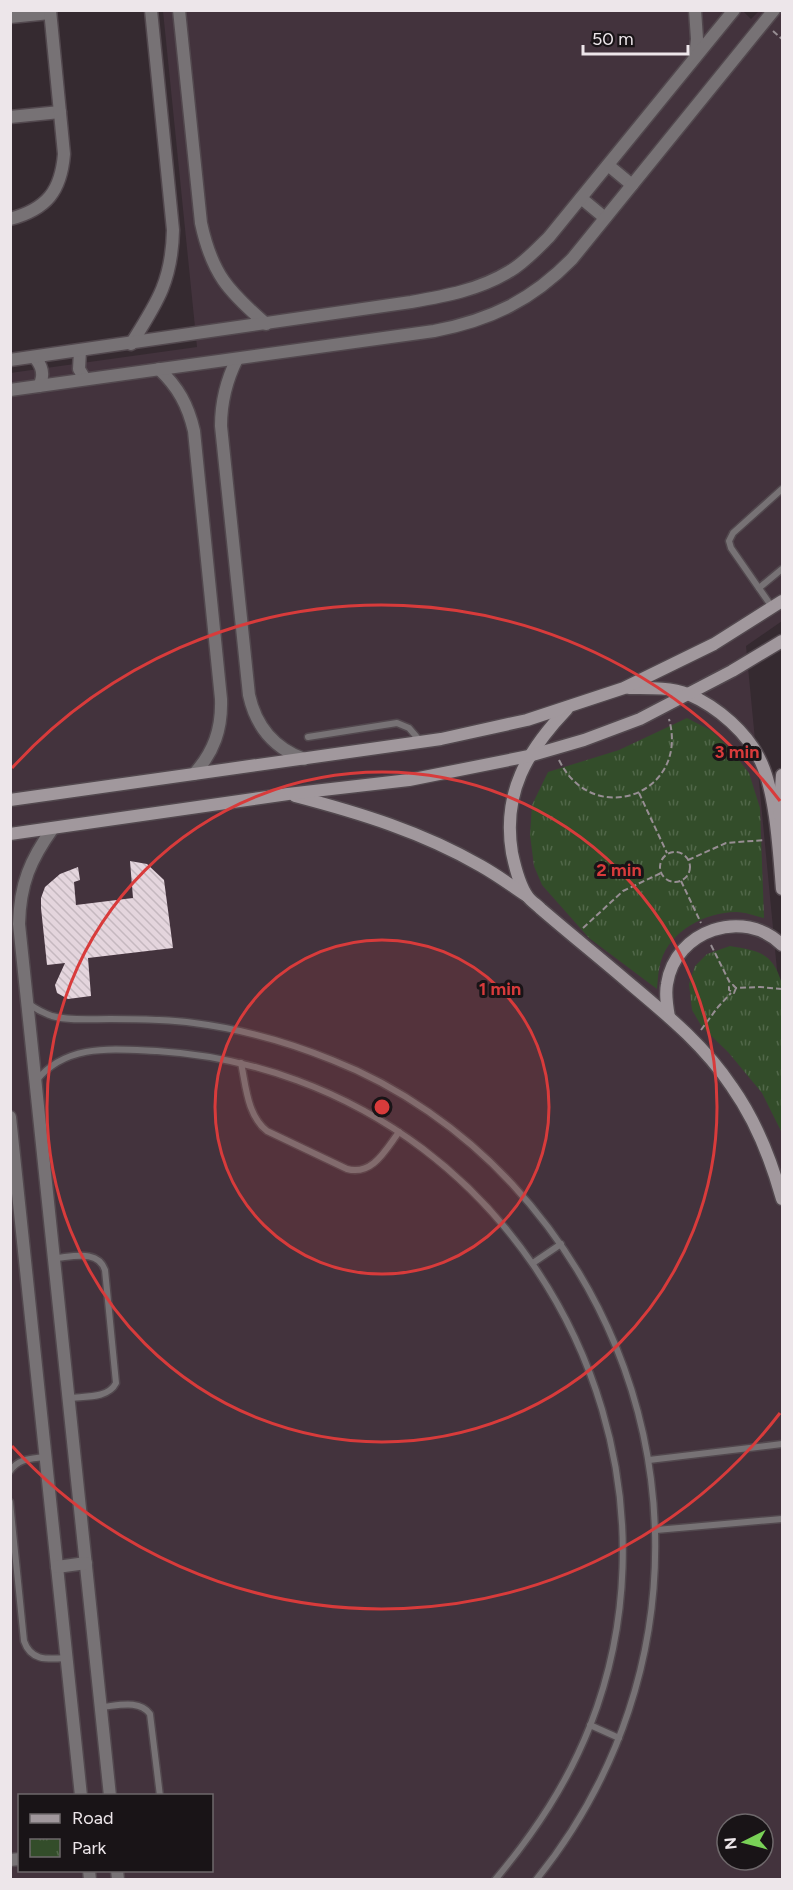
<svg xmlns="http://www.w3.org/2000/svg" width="793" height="1890" font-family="Figtree,sans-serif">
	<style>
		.built { fill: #43333d; fill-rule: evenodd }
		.park { fill: url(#park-tufts) }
		.building { fill: url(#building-back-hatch) }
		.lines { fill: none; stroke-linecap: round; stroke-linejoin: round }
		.service-casing { stroke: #52484e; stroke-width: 9 }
		.minor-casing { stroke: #52484e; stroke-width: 15 }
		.tertiary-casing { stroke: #52484e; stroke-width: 15 }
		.secondary-casing { stroke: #52484e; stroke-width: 15 }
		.path { stroke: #978e93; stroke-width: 2; stroke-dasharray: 6 3; stroke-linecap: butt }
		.service { stroke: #777275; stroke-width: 6 }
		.minor { stroke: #777275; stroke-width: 12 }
		.tertiary { stroke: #777275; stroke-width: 12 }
		.secondary { stroke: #a1989d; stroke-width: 12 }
		.ring { fill: none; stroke: #d83b3b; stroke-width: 3 }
		.centre { fill: #d83b3b; stroke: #191417; stroke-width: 3 }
		.ring-label { font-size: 18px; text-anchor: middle; font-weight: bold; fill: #d83b3b; stroke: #191417; stroke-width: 6; stroke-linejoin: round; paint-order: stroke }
	</style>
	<defs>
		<pattern id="park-tufts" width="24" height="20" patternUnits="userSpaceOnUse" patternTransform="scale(1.5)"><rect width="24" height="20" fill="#334d2a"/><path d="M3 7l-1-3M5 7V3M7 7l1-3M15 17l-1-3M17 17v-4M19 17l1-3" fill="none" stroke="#516749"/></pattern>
		<pattern id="building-back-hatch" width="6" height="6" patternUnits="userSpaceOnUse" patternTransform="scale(1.5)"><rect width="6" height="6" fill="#e4d5dd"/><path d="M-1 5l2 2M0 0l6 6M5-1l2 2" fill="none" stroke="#c5b8bf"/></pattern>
	</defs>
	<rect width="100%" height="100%" fill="#352a30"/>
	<path class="built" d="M742,10L751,19L759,11H782V621L746,646L782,1022V1879H11L10,373L197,347L163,11ZM20,1796H212V1870H20ZM727,1824H763V1860H727Z"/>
	<g class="park">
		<path d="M687,718L712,731L733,752L749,773L760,808L764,918C755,916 745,912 736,912C706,912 670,931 661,961C658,970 658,980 657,989L589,938L542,885L534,866L530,835L532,805L548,772L619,750Z"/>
		<path d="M730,946C760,951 773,953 782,984V1133L762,1093L728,1052L702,1027L692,1010L689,984L695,966L707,954Z"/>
	</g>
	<polygon class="building" points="130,861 147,864 164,880 173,948 88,958 91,996 68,999 57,993 55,985 65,963 47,965 41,908 41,898 45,887 60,874 78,867 80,880 74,882 76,905 133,898"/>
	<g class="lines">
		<g class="service-casing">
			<g id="service">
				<polyline points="759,588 782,569"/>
				<polyline points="772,607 731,548 729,541 733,533 782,489"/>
				<polyline points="308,737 397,723 409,728 421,742"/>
				<path d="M29,1004C36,1009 43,1013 52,1016C70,1021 91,1019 110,1019C138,1019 166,1019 194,1023C241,1029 288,1042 332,1060C399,1086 463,1131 512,1184C693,1380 704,1672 536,1880"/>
				<path d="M241,1063C246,1086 247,1115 267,1131L347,1169C373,1176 386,1149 399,1132"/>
				<path d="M36,1081C66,1043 113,1049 157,1051C254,1057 346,1091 423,1149C597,1281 671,1520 590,1726C567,1784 535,1832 495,1880"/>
				<path d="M54,1258C72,1257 98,1249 105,1270L116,1383C108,1399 84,1396 69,1398"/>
				<polyline points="533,1263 561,1244"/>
				<polyline points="649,1460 782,1444"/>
				<path d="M10,1471C19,1458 31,1459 45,1457"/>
				<path d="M10,1502L24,1641C31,1662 49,1659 67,1658"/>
				<polyline points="656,1530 782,1519"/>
				<path d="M100,1707C117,1706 139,1699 150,1714L160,1796"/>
				<polyline points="590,1725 619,1738"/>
			</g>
		</g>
		<g class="minor-casing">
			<g id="minor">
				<path d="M179,10L201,223C212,274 228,291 266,324"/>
				<polyline points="10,17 50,13"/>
				<polyline points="10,117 60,112"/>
				<path d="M10,219C47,209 61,191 64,154L50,10"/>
				<path d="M131,344C157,303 172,281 173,230L151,10"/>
				<path d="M237,359C226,381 221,401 221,426L249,695C256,727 274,748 304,759"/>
				<path d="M159,369C178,387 188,405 194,431L221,699C222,729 214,752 194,774"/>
			</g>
		</g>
		<g class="tertiary-casing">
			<g id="tertiary">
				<polyline points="695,10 697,39 695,57"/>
				<polyline points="608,165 632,185"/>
				<polyline points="581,198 605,218"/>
				<polyline points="80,351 79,369 85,379"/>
				<path d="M34,357C42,365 45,375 39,386"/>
				<path d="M10,360L411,302C445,296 479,290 510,271C524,263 537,249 549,237L734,10"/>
				<path d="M10,390L434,331C491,320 532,300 572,259L774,10"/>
				<path d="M53,828C30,860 20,884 19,924L110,1796"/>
				<polyline points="10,1117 81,1796"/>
				<polyline points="57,1567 86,1563"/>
				<polyline points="10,1860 20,1859"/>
				<polyline points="89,1870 90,1880"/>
				<polyline points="117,1870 118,1880"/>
			</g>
		</g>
		<g class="secondary-casing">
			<g id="secondary">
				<path d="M629,688C648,688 670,687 688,694C718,707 748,733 761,762C776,794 779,853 782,889"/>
				<path d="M567,709C527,751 502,793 512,853C515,867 519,885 528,897C531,901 537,905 541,909C570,934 600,958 629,983C667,1015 704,1045 732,1087C756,1121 771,1159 782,1199"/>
				<path d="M295,796C360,813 422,832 481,866C497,875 512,886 527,896"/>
				<polyline points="10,800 441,739 527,720 624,688 714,644 782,601"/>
				<polyline points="779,814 782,775"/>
				<polyline points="10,834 288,794 409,780 529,756 584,740 640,719 732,671 782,641"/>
				<path d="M669,1017C667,1006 665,995 667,984C675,930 744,907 782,945"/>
			</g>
		</g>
		<g class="path">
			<polyline points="773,31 782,39"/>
			<path d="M559,760C593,830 690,794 669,719"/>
			<polyline points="639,793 667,853"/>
			<circle cx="675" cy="867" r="15"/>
			<polyline points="688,860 726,843 765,840"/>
			<polyline points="681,881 701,923"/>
			<polyline points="583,928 623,891 661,873"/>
			<polyline points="711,945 731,985"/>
			<polyline points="736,988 734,993 729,990 729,987 733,985 736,988 760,987 782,989"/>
			<polyline points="701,1030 718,1007 731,993"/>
		</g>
		<use href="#service" class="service"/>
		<use href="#minor" class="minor"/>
		<use href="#tertiary" class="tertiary"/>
		<use href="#secondary" class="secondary"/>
	</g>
	<circle cx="382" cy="1107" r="167" fill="#d83b3b" fill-opacity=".12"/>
	<g class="ring">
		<circle cx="382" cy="1107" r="167"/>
		<circle cx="382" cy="1107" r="335"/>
		<path d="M780 1413A502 502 0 0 1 12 1446M12 768A502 502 0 0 1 780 801"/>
	</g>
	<circle cx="382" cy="1107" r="9" class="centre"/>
	<g class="ring-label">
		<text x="737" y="758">3 min</text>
		<text x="619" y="876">2 min</text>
		<text x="500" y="995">1 min</text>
	</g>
	<rect width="793" height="1890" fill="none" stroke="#ede6ea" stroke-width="24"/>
	<rect x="18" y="1794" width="195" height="78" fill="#191417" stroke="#6e686b" stroke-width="1.5"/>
	<rect x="30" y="1814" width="30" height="9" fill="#a1989d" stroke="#6e686b" stroke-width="1.5"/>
	<text x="72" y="1824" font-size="18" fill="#ede6ea">Road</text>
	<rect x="30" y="1839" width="30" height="18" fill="url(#park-tufts)" stroke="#6e686b" stroke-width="1.5"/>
	<text x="72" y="1854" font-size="18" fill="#ede6ea">Park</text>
	<g transform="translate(745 1842) rotate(264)"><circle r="28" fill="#191417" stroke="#6e686b" stroke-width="1.5"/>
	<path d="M0-4.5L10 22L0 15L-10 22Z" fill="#79d157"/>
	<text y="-9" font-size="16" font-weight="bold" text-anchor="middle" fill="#ede6ea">N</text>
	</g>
	<path d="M583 45v9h105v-9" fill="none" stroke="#ede6ea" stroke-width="3"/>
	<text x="592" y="45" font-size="18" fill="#ede6ea" stroke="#191417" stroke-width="4.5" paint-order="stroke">50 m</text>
</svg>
